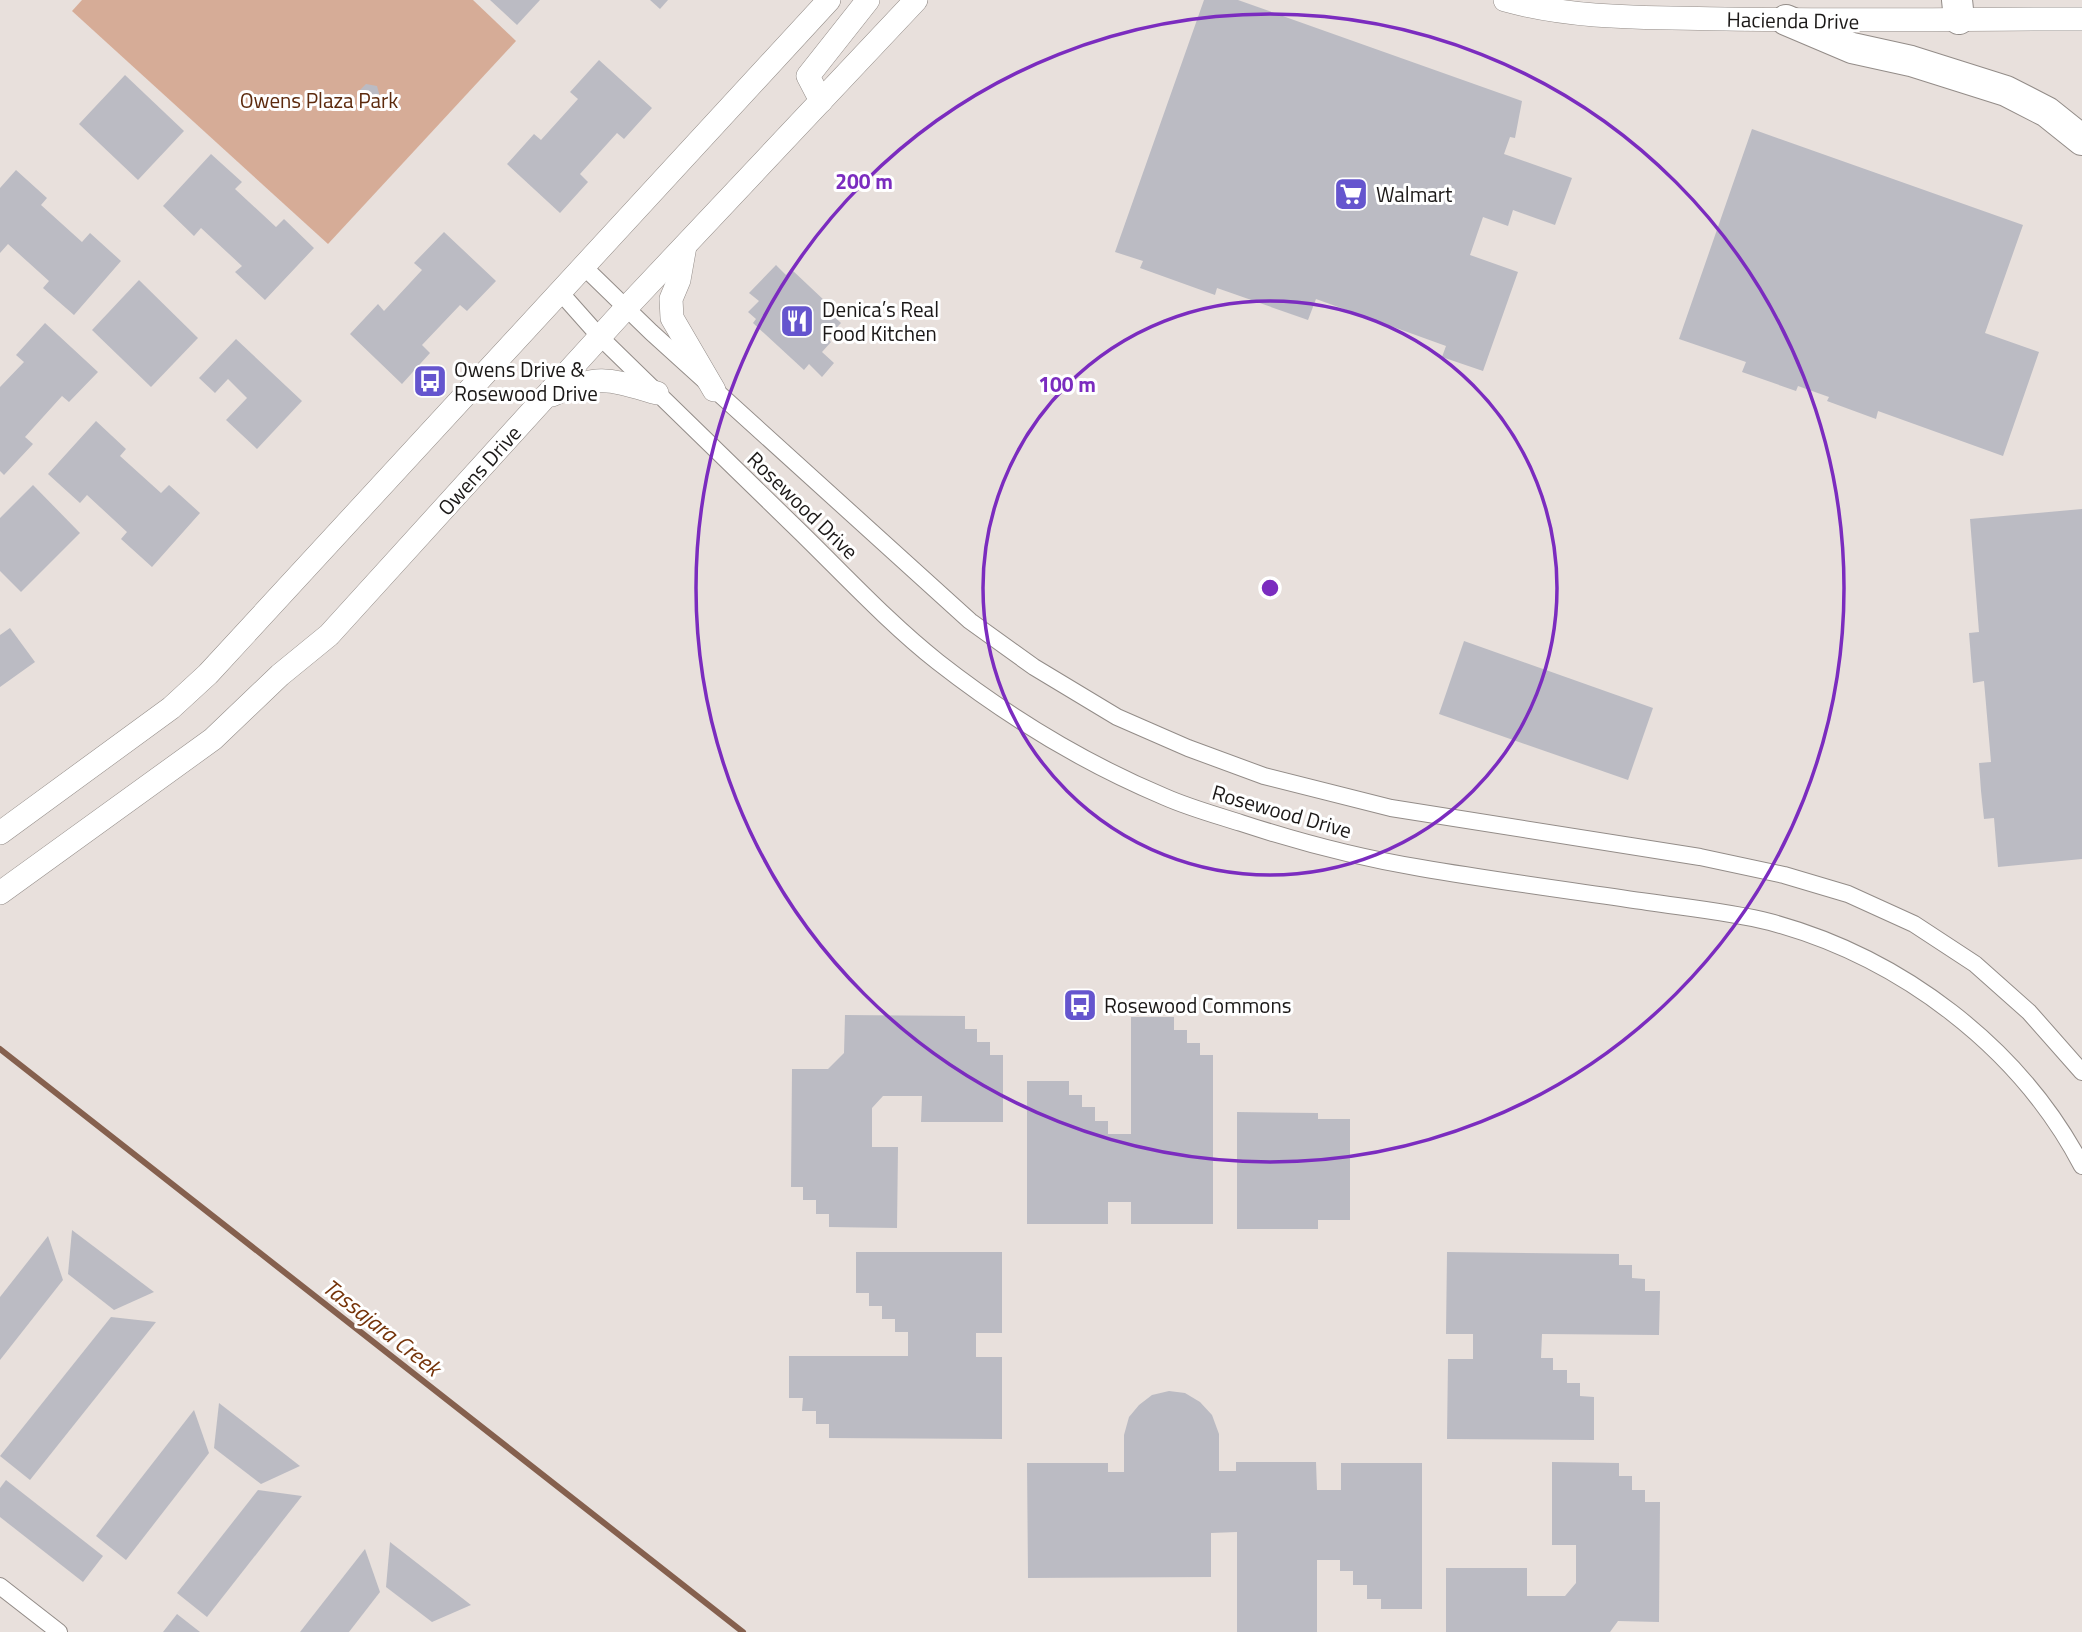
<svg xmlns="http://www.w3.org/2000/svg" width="2082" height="1632" font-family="'Titillium Web',sans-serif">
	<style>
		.green { fill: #d6ac97 }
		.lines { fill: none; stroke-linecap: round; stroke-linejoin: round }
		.stream { stroke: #85604e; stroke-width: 6 }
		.building { fill: #bbbbc3 }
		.street-casing { stroke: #938c88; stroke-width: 18 }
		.secondary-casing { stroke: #938c88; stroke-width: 24 }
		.highway-casing { stroke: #938c88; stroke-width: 32 }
		.street { stroke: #fff; stroke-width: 16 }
		.secondary { stroke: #fff; stroke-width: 23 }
		.highway { stroke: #fff; stroke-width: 30 }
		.ring { fill: none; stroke: #7b2cbf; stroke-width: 3.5 }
		.labels { text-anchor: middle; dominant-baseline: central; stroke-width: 6; stroke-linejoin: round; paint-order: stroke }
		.street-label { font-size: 21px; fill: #1b1817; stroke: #fff }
		.park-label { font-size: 21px; fill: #5d2a0d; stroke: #fff }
		.poi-label { font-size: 21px; fill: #1b1817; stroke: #fff; text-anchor: start }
		.water-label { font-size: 23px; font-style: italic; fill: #753309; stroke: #fff }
		.centre { fill: #7b2cbf; stroke: #fff; stroke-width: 3.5 }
		.ring-label { font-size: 21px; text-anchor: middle; font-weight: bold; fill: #7b2cbf; stroke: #fff; stroke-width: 6; stroke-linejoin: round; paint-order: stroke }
	</style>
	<rect width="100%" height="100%" fill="#e8e0dc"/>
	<polygon class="green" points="82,0 473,0 516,41 328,244 72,11"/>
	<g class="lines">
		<polyline class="stream" points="0,1049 743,1632"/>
	</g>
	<g class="building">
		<polygon points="490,0 540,0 517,25"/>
		<polygon points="650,0 668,0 660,9"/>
		<polygon points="1204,0 1238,0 1522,101 1515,138 1510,137 1504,154 1572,178 1555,225 1513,210 1508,226 1483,217 1470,255 1518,272 1483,371 1442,357 1446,346 1316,299 1308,320 1217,288 1215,295 1140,268 1143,261 1115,252"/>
		<polygon points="599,60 652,108 624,139 617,133 580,174 588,182 560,213 507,164 534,134 541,140 578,99 570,92"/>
		<polygon points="125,75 184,131 138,180 79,124"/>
		<polygon points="366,84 377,86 380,97 373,106 361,103 358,92"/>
		<polygon points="1752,129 2023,225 1985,333 2039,352 2003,456 1878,411 1876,419 1827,401 1829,397 1798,386 1796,391 1742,372 1746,362 1679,339"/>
		<polygon points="211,154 242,182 235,189 276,227 284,219 314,248 265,300 235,272 242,266 201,228 194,236 163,206"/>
		<polygon points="16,170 47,198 41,205 82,242 90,233 121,261 74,315 43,288 49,281 8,244 0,253 0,188"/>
		<polygon points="444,232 496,281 467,311 460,305 422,345 430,353 402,384 350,334 378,304 384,311 422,270 414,263"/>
		<polygon points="776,265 786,275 791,269 826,302 823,306 841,323 827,338 831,342 822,352 834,363 822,377 809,364 804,370 753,323 756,319 748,312 759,301 749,293"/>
		<polygon points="139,280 198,338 151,387 92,330"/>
		<polygon points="45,323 98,372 69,402 62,396 25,437 33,444 4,475 0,471 0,387 24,362 16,355"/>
		<polygon points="236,339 302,401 257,449 226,420 247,398 228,379 215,393 199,378"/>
		<polygon points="96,421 126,449 120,456 161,493 169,485 200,513 152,567 121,539 127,532 87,495 80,503 48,474"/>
		<polygon points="33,485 80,533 21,592 0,571 0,518"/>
		<polygon points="2082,509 2082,859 1998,867 1994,818 1984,819 1981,791 1979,763 1991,762 1984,681 1973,683 1969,633 1979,632 1970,519"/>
		<polygon points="10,628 35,662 0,687 0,635"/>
		<polygon points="1464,641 1653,708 1628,780 1439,714"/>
		<polygon points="845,1015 965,1016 965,1029 977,1029 977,1042 990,1042 990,1055 1003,1055 1003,1122 921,1122 922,1096 883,1096 872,1108 872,1147 898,1147 897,1228 829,1227 829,1214 816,1214 816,1200 803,1200 803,1187 791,1187 792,1069 828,1069 844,1053"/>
		<polygon points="1131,1017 1174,1017 1174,1030 1187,1030 1187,1043 1200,1043 1200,1055 1213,1055 1213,1224 1131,1224 1131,1202 1108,1202 1108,1224 1027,1224 1027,1081 1069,1081 1069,1095 1082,1095 1082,1107 1095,1107 1095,1121 1108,1121 1108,1134 1131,1134"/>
		<polygon points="1237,1112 1318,1113 1318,1119 1350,1119 1350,1220 1318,1220 1318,1229 1237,1229"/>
		<polygon points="72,1230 154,1292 114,1310 68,1274"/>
		<polygon points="48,1236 63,1280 0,1360 0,1297"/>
		<polygon points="856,1252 1002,1252 1002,1333 976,1333 976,1357 1002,1357 1002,1439 829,1438 829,1424 816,1424 816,1411 802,1411 803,1398 789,1398 789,1356 908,1356 908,1332 895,1332 895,1319 882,1319 882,1306 869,1306 869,1293 856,1293"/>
		<polygon points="1447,1252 1619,1254 1619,1265 1632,1265 1632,1278 1645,1279 1645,1291 1660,1291 1659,1335 1542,1334 1541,1358 1553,1358 1553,1370 1567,1370 1567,1383 1580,1383 1580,1396 1594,1397 1594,1440 1447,1439 1448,1359 1473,1359 1473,1334 1446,1334"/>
		<polygon points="111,1317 156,1322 30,1480 0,1456"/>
		<polygon points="1169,1391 1185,1393 1200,1402 1212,1415 1219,1434 1219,1471 1236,1471 1236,1462 1316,1462 1317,1490 1341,1490 1341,1463 1422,1463 1422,1609 1381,1609 1381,1599 1367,1599 1367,1585 1353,1585 1353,1571 1340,1571 1340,1560 1317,1560 1317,1632 1237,1632 1237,1532 1211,1533 1211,1577 1028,1578 1027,1463 1108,1463 1108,1472 1124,1472 1124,1435 1129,1417 1139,1405 1152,1395"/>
		<polygon points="219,1403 300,1466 261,1484 214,1448"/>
		<polygon points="194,1410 209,1453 126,1560 96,1536"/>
		<polygon points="1552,1462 1619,1463 1619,1476 1632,1476 1632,1490 1645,1490 1645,1502 1660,1502 1659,1622 1618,1621 1610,1632 1446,1632 1446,1568 1527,1568 1527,1596 1565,1596 1576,1583 1576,1545 1552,1545"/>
		<polygon points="6,1480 103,1556 83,1582 0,1517 0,1488"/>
		<polygon points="258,1490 302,1496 207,1617 177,1593"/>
		<polygon points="390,1542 471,1605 432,1622 386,1587"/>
		<polygon points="365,1549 380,1592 349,1632 300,1632"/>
		<polygon points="177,1614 200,1632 163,1632"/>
	</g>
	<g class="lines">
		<g class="street-casing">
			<g id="street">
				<polyline points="583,266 651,332 970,621 1034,667 1117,717 1188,748 1264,776 1391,808 1700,857 1784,875 1848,894 1914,924 1975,964 2029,1012 2082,1072"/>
				<path d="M560,292L600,337C663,399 727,460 790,522C838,568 886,621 938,662C1007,716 1084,763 1165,797C1190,808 1216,815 1241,823C1299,842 1360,858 1421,868C1496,881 1573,891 1648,902C1689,908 1731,912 1770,922C1900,957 2019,1046 2082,1166"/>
				<polyline points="0,1586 59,1632"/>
			</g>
		</g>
		<g class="secondary-casing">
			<g id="secondary">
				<path d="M1505,0C1577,20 1651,17 1726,19C1845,21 1963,19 2082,19"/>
				<polyline points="821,101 808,76 868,0"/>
				<polyline points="685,246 679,280 671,299 672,318 714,390"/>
				<path d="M552,395C600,374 608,379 657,393"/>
				<polyline points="0,833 171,708 208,674 829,0"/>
				<polyline points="0,893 213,739 280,675 329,635 626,308 916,0"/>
			</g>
		</g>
		<g class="highway-casing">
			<g id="highway">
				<polyline points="1957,0 1959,19"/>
				<polyline points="1786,20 1852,48 1911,61 2006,91 2047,112 2082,140"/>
			</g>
		</g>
		<use href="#street" class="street"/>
		<use href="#secondary" class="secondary"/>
		<use href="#highway" class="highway"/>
	</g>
	<g class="ring">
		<circle cx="1270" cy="588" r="287"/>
		<circle cx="1270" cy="588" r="574"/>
	</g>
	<defs>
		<g id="supermarket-square" transform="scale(1.75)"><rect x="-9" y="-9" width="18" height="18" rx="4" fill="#6555ce" stroke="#fff"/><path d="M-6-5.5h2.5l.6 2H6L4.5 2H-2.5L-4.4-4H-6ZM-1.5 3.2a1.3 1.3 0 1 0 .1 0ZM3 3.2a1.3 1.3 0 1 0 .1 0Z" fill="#fff"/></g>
		<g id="restaurant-square" transform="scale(1.75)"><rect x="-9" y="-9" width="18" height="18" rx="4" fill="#6555ce" stroke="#fff"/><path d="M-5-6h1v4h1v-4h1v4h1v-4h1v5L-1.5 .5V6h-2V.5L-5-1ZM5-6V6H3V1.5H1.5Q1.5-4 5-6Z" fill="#fff"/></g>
		<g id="bus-square" transform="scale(1.75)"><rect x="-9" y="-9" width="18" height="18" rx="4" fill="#6555ce" stroke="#fff"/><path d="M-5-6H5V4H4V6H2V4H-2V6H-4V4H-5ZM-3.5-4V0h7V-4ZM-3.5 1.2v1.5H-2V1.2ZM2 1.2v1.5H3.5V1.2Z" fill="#fff"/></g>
	</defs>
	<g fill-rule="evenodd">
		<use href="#supermarket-square" x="1351" y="194"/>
		<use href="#restaurant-square" x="797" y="321"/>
		<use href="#bus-square" x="430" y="381"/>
		<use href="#bus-square" x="1080" y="1005"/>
	</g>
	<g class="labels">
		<g class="street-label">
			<text transform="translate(1793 20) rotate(1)">Hacienda Drive</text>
			<text transform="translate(479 470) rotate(-48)">Owens Drive</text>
			<text transform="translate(803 505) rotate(44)">Rosewood Drive</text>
			<text transform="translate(1282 811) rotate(16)">Rosewood Drive</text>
		</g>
		<g class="park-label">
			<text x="319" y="100">Owens Plaza Park</text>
		</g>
		<g class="poi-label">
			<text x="1376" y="194">Walmart</text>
			<text x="822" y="309">Denica’s Real<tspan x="822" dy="24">Food Kitchen</tspan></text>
			<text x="454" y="369">Owens Drive &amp;<tspan x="454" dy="24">Rosewood Drive</tspan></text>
			<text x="1104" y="1005">Rosewood Commons</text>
		</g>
		<g class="water-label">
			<text transform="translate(382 1327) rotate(38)">Tassajara Creek</text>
		</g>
	</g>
	<circle cx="1270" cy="588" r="10" class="centre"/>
	<g class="ring-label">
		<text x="864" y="189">200 m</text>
		<text x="1067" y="392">100 m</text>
	</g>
</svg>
